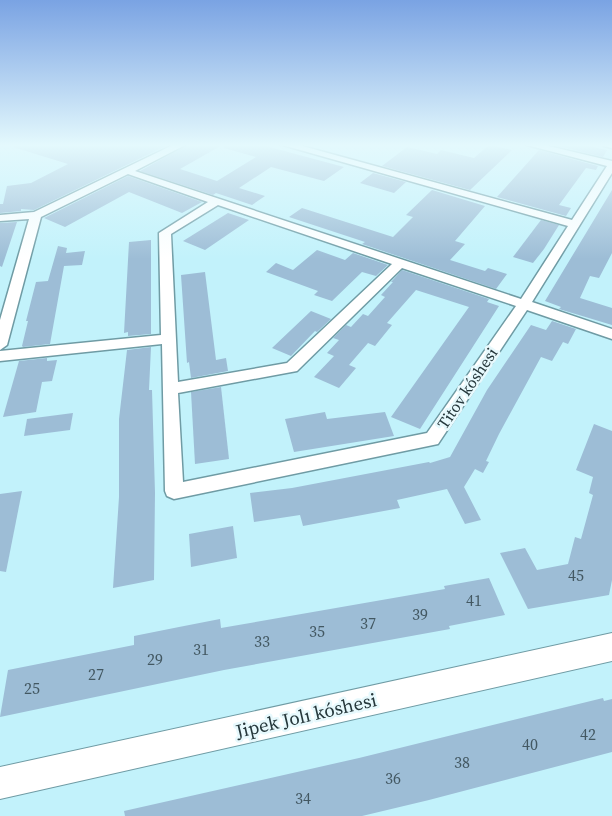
<svg xmlns="http://www.w3.org/2000/svg" width="612" height="816" font-family="'Source Serif 4',serif">
	<style>
		.building { fill: #9dbdd6 }
		.lines { fill: none; stroke-linecap: round; stroke-linejoin: round }
		.minor-casing { stroke: #6f9ba4; stroke-width: 3 }
		.tertiary-casing { stroke: #6f9ba4; stroke-width: 2 }
		.minor { fill: #fff; fill-rule: evenodd }
		.tertiary { fill: #fff; fill-rule: evenodd }
		.labels { text-anchor: middle; dominant-baseline: central; stroke-width: 5; stroke-linejoin: round; paint-order: stroke }
		.street-label { font-size: 16px; fill: #25373b; stroke: #e7f9fd }
		.near-number-label { font-size: 16px; fill: #435862 }
		.near-street-label { font-size: 19px; fill: #25373b; stroke: #e7f9fd }
	</style>
	<rect width="100%" height="100%" fill="#c2f2fb"/>
	<g class="building">
		<polygon points="13,144 170,144 34,210 21,209 21,211 0,213 0,204 3,204 7,186 31,183 68,164 13,147"/>
		<polygon points="189,144 224,144 180,169 217,181 256,157 224,148 224,144 262,145 344,167 324,181 271,167 239,188 265,196 252,205 216,193 213,195 140,171"/>
		<polygon points="550,144 580,144 607,150 603,157"/>
		<polygon points="489,145 512,150 470,190 382,166 407,147 437,154 441,150 474,158"/>
		<polygon points="539,150 598,166 596,170 586,168 559,205 571,208 566,216 497,197"/>
		<polygon points="373,173 406,182 394,193 360,183"/>
		<polygon points="128,176 202,202 182,213 129,192 65,227 44,218"/>
		<polygon points="432,190 485,206 455,241 465,244 450,260 485,271 488,268 507,274 496,289 362,244 365,242 289,217 302,208 393,237 413,217 406,215"/>
		<polygon points="612,190 612,253 599,278 590,276 580,298 612,308 612,325 559,309 561,307 545,301"/>
		<polygon points="228,213 249,220 205,250 183,241"/>
		<polygon points="541,220 559,225 544,249 533,263 513,257"/>
		<polygon points="17,222 2,267 0,266 0,223"/>
		<polygon points="151,240 151,334 128,336 128,332 124,333 129,242"/>
		<polygon points="58,246 67,248 66,253 85,251 82,265 64,266 50,344 23,347 22,346 28,321 26,321 36,282 48,281"/>
		<polygon points="317,250 345,260 353,253 388,265 376,276 362,272 332,301 314,295 318,291 266,272 276,263 293,270"/>
		<polygon points="402,270 489,299 487,302 499,306 420,429 391,417 469,307 416,290 387,323 392,325 375,346 368,343 349,365 356,368 339,388 314,377 334,356 327,353 339,340 333,338 346,325 351,327 363,314 368,316 385,297 381,295 393,282 391,282"/>
		<polygon points="205,272 216,360 226,358 228,371 191,378 189,362 187,363 181,275"/>
		<polygon points="311,311 331,319 317,332 315,331 291,356 272,348"/>
		<polygon points="552,321 576,329 568,344 563,342 552,361 541,357 499,434 486,461 489,462 483,473 475,469 464,487 481,520 465,524 447,489 397,500 400,508 303,526 300,515 254,522 250,493 292,488 429,462 430,463 450,457 487,390 531,325 546,330"/>
		<polygon points="151,347 149,390 152,390 155,493 154,580 113,588 119,497 119,419 127,350"/>
		<polygon points="47,358 47,361 57,360 52,381 42,382 36,412 3,417 19,361"/>
		<polygon points="221,387 229,459 195,464 191,392"/>
		<polygon points="325,412 327,419 385,412 394,436 294,452 285,419"/>
		<polygon points="73,413 70,430 24,436 27,419"/>
		<polygon points="594,424 612,431 612,580 609,595 528,609 500,553 525,548 537,570 568,564 575,537 581,539 593,495 589,493 593,477 576,470"/>
		<polygon points="22,491 6,572 0,571 0,494"/>
		<polygon points="233,526 237,558 191,567 189,534"/>
		<polygon points="489,578 505,615 449,626 450,629 224,670 0,717 8,670 134,645 134,636 179,627 220,619 221,628 445,589 444,586"/>
		<polygon points="603,698 604,701 612,699 612,752 429,800 362,816 125,816 124,811 359,758"/>
	</g>
	<g class="lines">
		<g class="minor-casing">
			<g id="minor">
				<path d="M175,144H187L135,171L521,299L568,226L279,144H295L572,220L607,166L523,144H540L612,161V173L532,302L612,329V339L527,310L438,444L174,499L167,496L165,491L162,344L0,361V351L161,335L159,233L208,202L128,174L41,217L7,345L0,350V320L29,219L0,221V215L34,212ZM218,205L392,264L287,363L178,382L171,234ZM402,268L516,306L427,433L183,482L178,393L297,371Z"/>
				<polygon points="603,144 612,144 612,148 604,146"/>
			</g>
		</g>
		<g class="tertiary-casing">
			<polygon id="tertiary" points="612,633 612,661 0,799 0,767"/>
		</g>
		<use href="#minor" class="minor"/>
		<use href="#tertiary" class="tertiary"/>
	</g>
	<linearGradient id="sky" x2="0" y2="1"><stop stop-color="#7aa3e3"/><stop offset="0.56" stop-color="#e4f9fd"/><stop offset="1" stop-color="#e4f9fd" stop-opacity="0"/></linearGradient>
	<rect width="612" height="259" fill="url(#sky)"/>
	<g class="labels">
		<g class="street-label">
			<text transform="translate(467 388) rotate(-56)">Titov kóshesi</text>
		</g>
		<g class="near-number-label">
			<text x="576" y="575">45</text>
			<text x="474" y="600">41</text>
			<text x="420" y="614">39</text>
			<text x="368" y="623">37</text>
			<text x="317" y="631">35</text>
			<text x="262" y="641">33</text>
			<text x="201" y="649">31</text>
			<text x="155" y="659">29</text>
			<text x="96" y="674">27</text>
			<text x="32" y="688">25</text>
			<text x="588" y="734">42</text>
			<text x="530" y="744">40</text>
			<text x="462" y="762">38</text>
			<text x="393" y="778">36</text>
			<text x="303" y="798">34</text>
		</g>
		<g class="near-street-label">
			<text transform="translate(306 715) rotate(-13)">Jipek Jolı kóshesi</text>
		</g>
	</g>
</svg>
